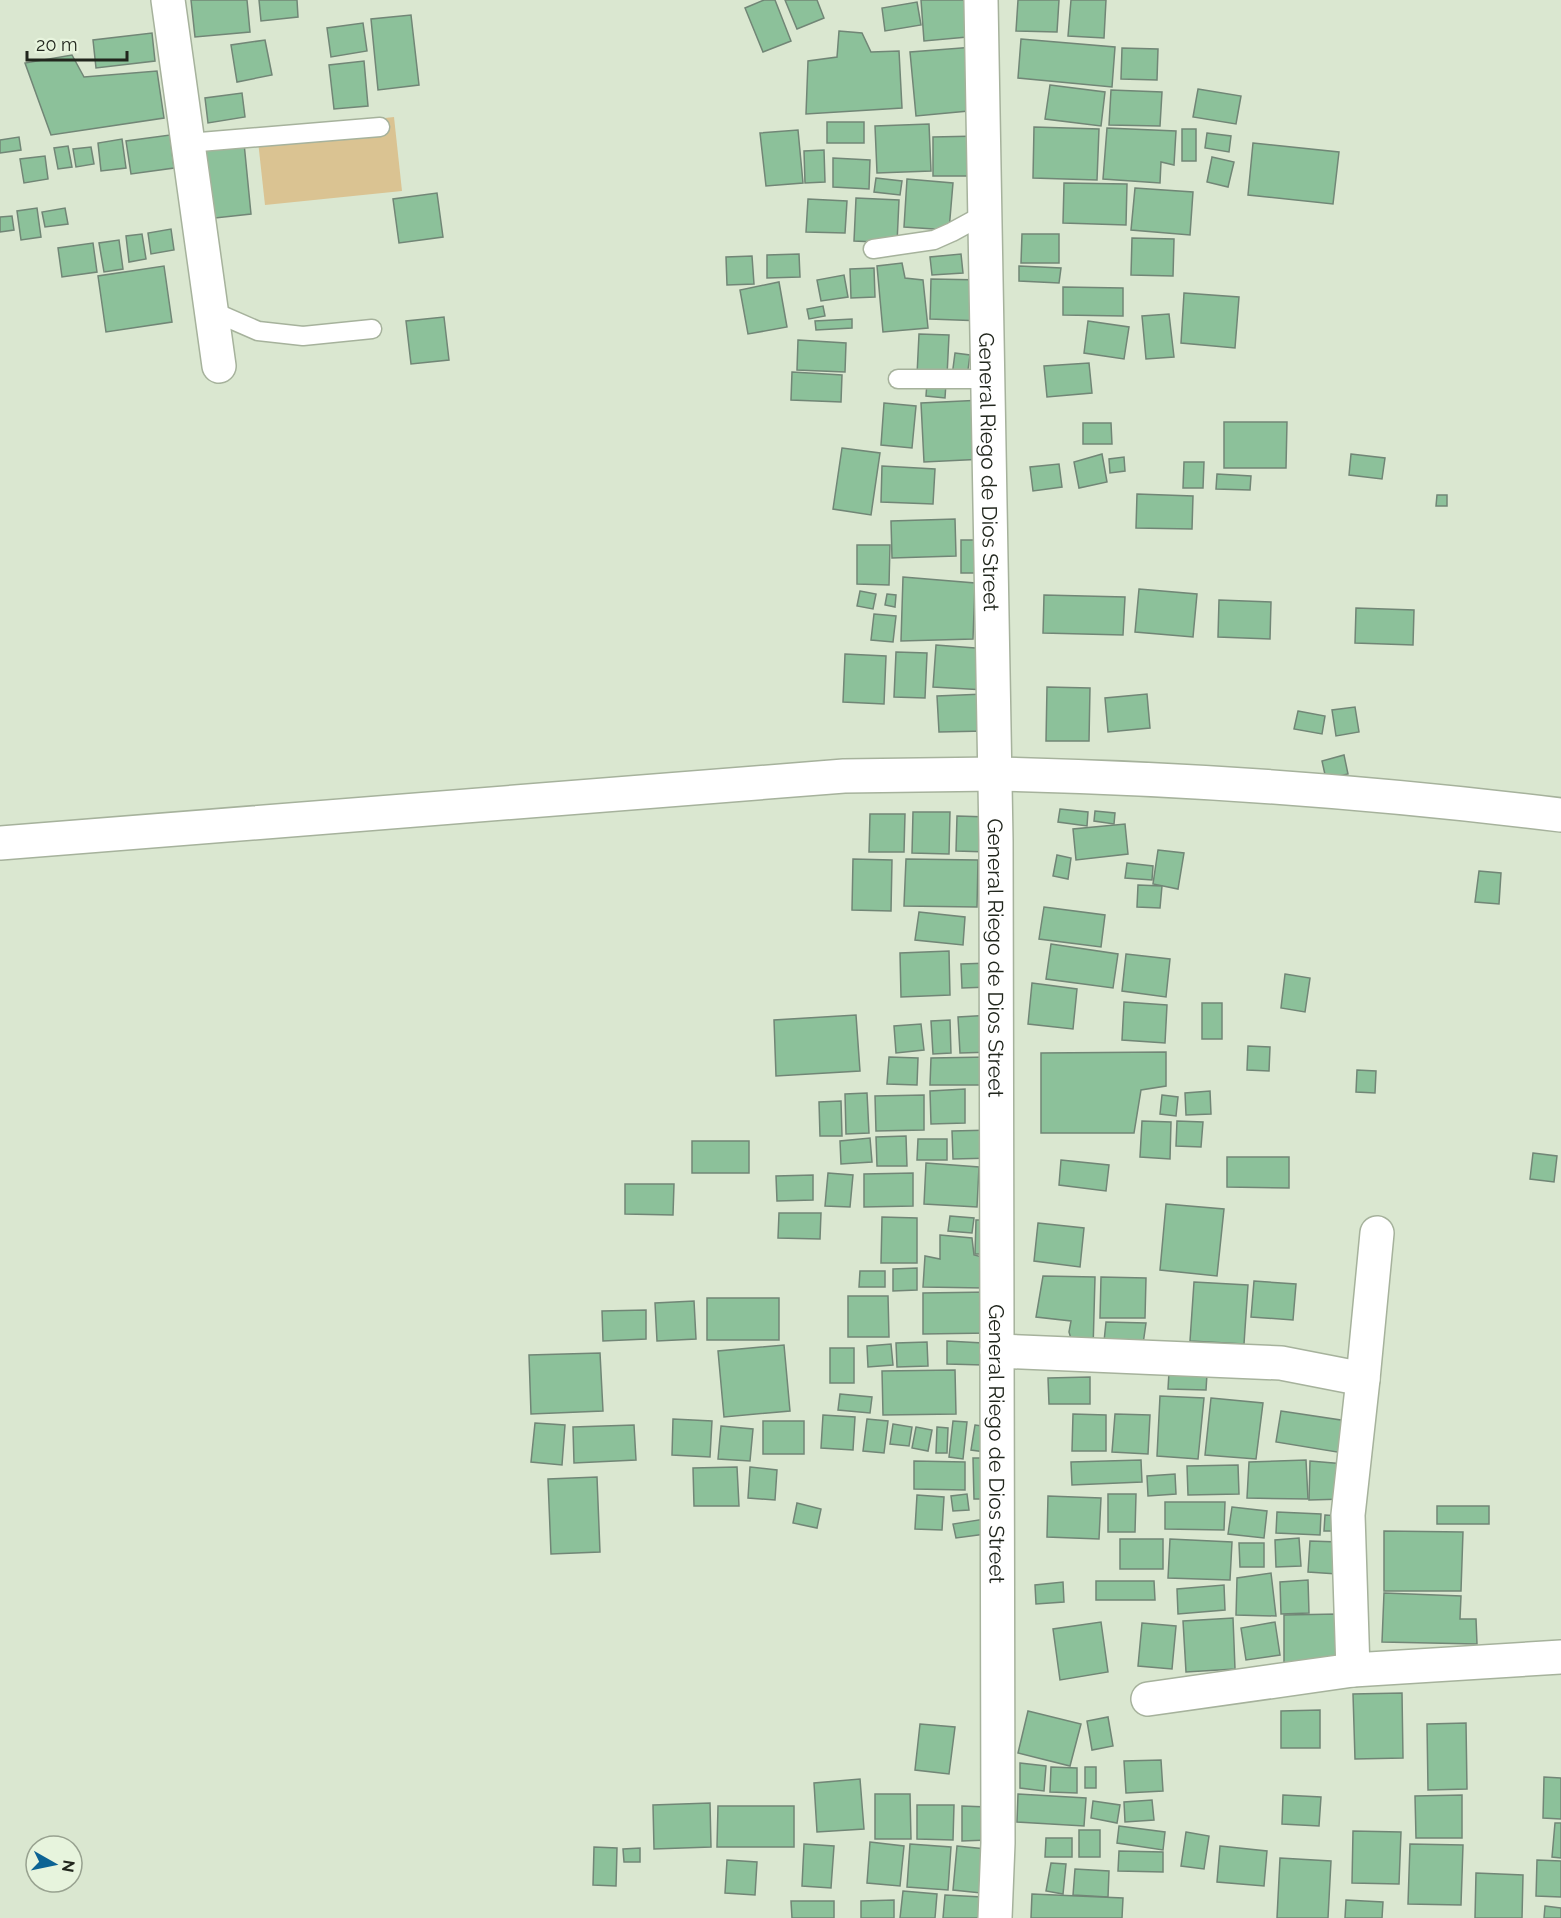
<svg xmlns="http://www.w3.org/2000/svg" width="1561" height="1918" font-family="Raleway,sans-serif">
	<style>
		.green { fill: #dac392 }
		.building { fill: #8cc19a; stroke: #718676; stroke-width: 1.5 }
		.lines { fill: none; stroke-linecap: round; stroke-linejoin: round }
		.service-casing { stroke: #a6b29c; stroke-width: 21 }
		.minor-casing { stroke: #a6b29c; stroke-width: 36 }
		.tertiary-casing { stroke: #a6b29c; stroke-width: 36 }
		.service { stroke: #fff; stroke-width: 18 }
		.minor { stroke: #fff; stroke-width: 33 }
		.tertiary { stroke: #fff; stroke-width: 33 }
		.labels { text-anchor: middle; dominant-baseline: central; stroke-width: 4.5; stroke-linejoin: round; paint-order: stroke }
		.street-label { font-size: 21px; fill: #21261d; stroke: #e7f4dd }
	</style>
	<rect width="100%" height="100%" fill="#dae7d0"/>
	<polygon class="green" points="394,117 402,191 265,205 257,132"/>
	<g class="building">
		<polygon points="191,0 247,0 250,32 195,37"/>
		<polygon points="259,0 297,0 298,17 261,21"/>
		<polygon points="764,0 775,0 791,41 763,52 745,8"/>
		<polygon points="785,0 817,0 824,18 797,29"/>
		<polygon points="921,0 974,0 978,36 924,41"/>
		<polygon points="1018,0 1059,0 1057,32 1016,31"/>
		<polygon points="1071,0 1106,0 1104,38 1068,36"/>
		<polygon points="917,2 921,25 885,31 882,8"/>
		<polygon points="411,15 419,85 378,90 371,19"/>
		<polygon points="363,23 367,51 331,57 327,28"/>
		<polygon points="839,31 862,33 871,52 899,51 902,108 806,114 808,61 837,57"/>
		<polygon points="152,33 155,61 96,68 93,40"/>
		<polygon points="1021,39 1115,47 1112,87 1018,78"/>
		<polygon points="265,40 272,75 237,82 231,45"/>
		<polygon points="974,47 979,110 916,116 910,52"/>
		<polygon points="1122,48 1158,49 1157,80 1121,79"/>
		<polygon points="72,55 84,77 157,71 164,118 51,135 25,63"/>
		<polygon points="364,61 368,106 334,109 329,65"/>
		<polygon points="1050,85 1105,92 1101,126 1045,119"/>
		<polygon points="1198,89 1241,96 1236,124 1193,117"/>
		<polygon points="1111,90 1162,92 1160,126 1109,125"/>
		<polygon points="242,93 245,117 208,123 205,98"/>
		<rect x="827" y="122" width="37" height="21"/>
		<polygon points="929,124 931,171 877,173 875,126"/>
		<polygon points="1034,127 1099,129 1097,180 1033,178"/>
		<polygon points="1107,128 1176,131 1174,165 1161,162 1160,183 1103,179"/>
		<rect x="1182" y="129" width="14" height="32"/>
		<polygon points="798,130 803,183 766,186 760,133"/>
		<polygon points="1207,133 1231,136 1229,152 1205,148"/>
		<polygon points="170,135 174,168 131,174 126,141"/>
		<polygon points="979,136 979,176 933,176 933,137"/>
		<polygon points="19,137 21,150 0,153 0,140"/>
		<polygon points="122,139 126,168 101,171 98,143"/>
		<polygon points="244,143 251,214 206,219 199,148"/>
		<polygon points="1253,143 1339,152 1333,204 1248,195"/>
		<polygon points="68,146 72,167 58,169 54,148"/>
		<polygon points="91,147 94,164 76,167 73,149"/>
		<polygon points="824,150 825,182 805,183 804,151"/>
		<polygon points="45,156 48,179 24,183 20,159"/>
		<polygon points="1212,157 1234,162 1228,187 1207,182"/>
		<polygon points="833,158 870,160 869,189 833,187"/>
		<polygon points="876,178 902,181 900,195 874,192"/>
		<polygon points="907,179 953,183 949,230 904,227"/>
		<polygon points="1064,183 1127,184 1126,225 1063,223"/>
		<polygon points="1135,188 1193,192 1190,235 1131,230"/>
		<polygon points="437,193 443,237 399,243 393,199"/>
		<polygon points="856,198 899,200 897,243 854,241"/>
		<polygon points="808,199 847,201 845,233 806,232"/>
		<polygon points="37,208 41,237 21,240 17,211"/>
		<polygon points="65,208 68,224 45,227 42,212"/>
		<polygon points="12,216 14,230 0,232 0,217"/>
		<polygon points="171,229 174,250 151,254 148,233"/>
		<polygon points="142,234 146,259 129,262 126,236"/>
		<polygon points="1022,234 1059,234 1059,263 1021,263"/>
		<polygon points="1132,238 1174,239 1173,276 1131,275"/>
		<polygon points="119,240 123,269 104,272 99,243"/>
		<polygon points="93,243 97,272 62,277 58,248"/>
		<polygon points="799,254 800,277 767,278 767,255"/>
		<polygon points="961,254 963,273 932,275 930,257"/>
		<polygon points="752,256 754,284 727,285 726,257"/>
		<polygon points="902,263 905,278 923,280 928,328 883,332 877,266"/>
		<polygon points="164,266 172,322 106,332 98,276"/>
		<polygon points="1019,266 1061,268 1059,283 1019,281"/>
		<polygon points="874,268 875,297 851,298 850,269"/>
		<polygon points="844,275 848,297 821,301 817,280"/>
		<polygon points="931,279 984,280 983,321 930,319"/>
		<polygon points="779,282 787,327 748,334 740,290"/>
		<polygon points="1063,287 1123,288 1123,316 1063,315"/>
		<polygon points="1184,293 1239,297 1235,348 1181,343"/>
		<polygon points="823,306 825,316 809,319 807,309"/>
		<polygon points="1169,314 1174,357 1146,359 1142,316"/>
		<polygon points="444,317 449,360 411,364 406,321"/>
		<polygon points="852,319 852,328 816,330 815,321"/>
		<polygon points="1088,321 1129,327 1124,359 1084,353"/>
		<polygon points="919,334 949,335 947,376 917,375"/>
		<polygon points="798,340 846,343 845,372 797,370"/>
		<polygon points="955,353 970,355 967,377 952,376"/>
		<polygon points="1089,363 1092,393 1047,397 1044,366"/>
		<polygon points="792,372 842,375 841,402 791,400"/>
		<polygon points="927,382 946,383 945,398 926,396"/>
		<polygon points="983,400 985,459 924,462 921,403"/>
		<polygon points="884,403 916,406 912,448 881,445"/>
		<polygon points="1224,422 1287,422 1286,468 1224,468"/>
		<polygon points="1083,423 1111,423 1112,444 1083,444"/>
		<polygon points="842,448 880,453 871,515 833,509"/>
		<polygon points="1102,454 1107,482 1079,488 1074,462"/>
		<polygon points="1351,454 1385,458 1382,479 1349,475"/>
		<polygon points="1124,457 1125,471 1110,473 1109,459"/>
		<polygon points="1184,462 1204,462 1203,488 1183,488"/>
		<polygon points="1059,464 1062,487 1033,491 1030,467"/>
		<polygon points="882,466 935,469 933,504 881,502"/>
		<polygon points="1217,474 1251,476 1250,490 1216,489"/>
		<polygon points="1137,494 1193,496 1192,529 1136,528"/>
		<polygon points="1437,495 1447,495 1447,506 1436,506"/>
		<polygon points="955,519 956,556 892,558 891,521"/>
		<rect x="961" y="540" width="26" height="33"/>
		<polygon points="857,545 890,545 889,585 857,584"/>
		<polygon points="903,577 975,583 973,639 901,641"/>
		<polygon points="1139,589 1197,594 1193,637 1135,632"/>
		<polygon points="860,591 876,594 873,609 857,606"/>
		<polygon points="887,594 896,595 895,607 885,605"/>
		<polygon points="1044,595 1125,597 1123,635 1043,633"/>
		<polygon points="1219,600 1271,602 1270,639 1218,637"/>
		<polygon points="1356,608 1414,610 1413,645 1355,643"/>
		<polygon points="874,614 896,616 893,642 871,640"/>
		<polygon points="936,645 988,649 985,690 933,687"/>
		<polygon points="896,652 927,653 925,698 894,697"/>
		<polygon points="845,654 886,656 884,704 843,702"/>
		<polygon points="1047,687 1090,688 1089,741 1046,741"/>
		<polygon points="984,694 985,731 939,732 937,696"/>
		<polygon points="1147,694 1150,728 1108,732 1105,698"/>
		<polygon points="1355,707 1359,732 1336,736 1332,710"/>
		<polygon points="1298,711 1325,716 1322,734 1294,729"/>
		<polygon points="1344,755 1348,774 1326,779 1322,761"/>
		<polygon points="1060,809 1088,812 1087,826 1058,822"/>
		<polygon points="1095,811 1115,813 1114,824 1094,821"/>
		<polygon points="913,812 950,812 949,854 912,853"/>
		<polygon points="870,814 905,814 904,852 869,852"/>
		<polygon points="957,816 989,817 988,852 956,851"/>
		<polygon points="1125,824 1128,854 1076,860 1073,829"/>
		<polygon points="1158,850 1184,853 1178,889 1153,884"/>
		<polygon points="1057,855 1071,858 1068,879 1053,876"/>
		<polygon points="853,859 892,860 891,911 852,910"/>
		<polygon points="906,859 978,860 977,907 904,906"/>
		<polygon points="1127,863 1153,866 1152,880 1125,878"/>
		<polygon points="1479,871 1501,873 1499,904 1475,902"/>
		<polygon points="1138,885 1162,886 1160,908 1137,907"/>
		<polygon points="1044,907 1105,915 1101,947 1039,939"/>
		<polygon points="919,912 965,917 963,945 915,940"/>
		<polygon points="1051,944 1118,954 1113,988 1046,979"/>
		<polygon points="949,951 950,995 901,997 900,953"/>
		<polygon points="1126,954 1170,959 1166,997 1122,991"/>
		<polygon points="989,963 990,987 962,988 961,964"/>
		<polygon points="1285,974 1310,978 1305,1012 1281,1008"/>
		<polygon points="1032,983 1077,989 1073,1029 1028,1024"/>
		<polygon points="1124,1002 1167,1005 1165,1043 1122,1040"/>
		<rect x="1202" y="1003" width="20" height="36"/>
		<polygon points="856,1015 860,1071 776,1076 774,1020"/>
		<polygon points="992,1015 994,1052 960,1053 958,1017"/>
		<polygon points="950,1020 951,1053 933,1054 931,1021"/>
		<polygon points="921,1024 924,1050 896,1053 894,1026"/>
		<polygon points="1248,1046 1270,1047 1269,1071 1247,1070"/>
		<polygon points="1166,1052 1166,1086 1141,1090 1134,1133 1041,1133 1041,1053"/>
		<polygon points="889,1057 918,1058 917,1085 887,1084"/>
		<polygon points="989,1057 989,1085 930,1085 931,1058"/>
		<polygon points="1357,1070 1376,1071 1375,1093 1356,1092"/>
		<polygon points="965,1089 965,1123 931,1124 930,1091"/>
		<polygon points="1210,1091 1211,1114 1186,1115 1185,1093"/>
		<polygon points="867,1093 869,1133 846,1134 845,1094"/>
		<polygon points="924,1095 924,1130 876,1131 875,1096"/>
		<polygon points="1162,1095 1178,1097 1176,1116 1160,1114"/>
		<polygon points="841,1101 842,1136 820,1136 819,1102"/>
		<polygon points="1142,1121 1171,1122 1170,1159 1140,1157"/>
		<polygon points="1177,1121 1203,1122 1201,1147 1176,1146"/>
		<polygon points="993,1130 994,1158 953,1159 952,1131"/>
		<polygon points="906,1136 907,1166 877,1166 876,1137"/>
		<polygon points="870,1138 872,1162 841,1164 840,1141"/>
		<polygon points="918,1139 947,1139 947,1160 917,1160"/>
		<rect x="692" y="1141" width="57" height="32"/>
		<polygon points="1533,1153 1557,1156 1554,1182 1530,1179"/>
		<polygon points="1227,1157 1289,1157 1289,1188 1227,1187"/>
		<polygon points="1061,1160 1109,1165 1106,1191 1059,1185"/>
		<polygon points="926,1163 979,1167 977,1207 924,1204"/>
		<polygon points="828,1173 853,1175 850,1207 825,1206"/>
		<polygon points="913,1173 913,1206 864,1207 864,1174"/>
		<polygon points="813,1175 813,1200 777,1201 776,1176"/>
		<polygon points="625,1184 674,1184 673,1215 625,1214"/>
		<polygon points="1166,1204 1224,1209 1217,1276 1160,1270"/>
		<polygon points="779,1213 821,1213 820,1239 778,1238"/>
		<polygon points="950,1216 974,1218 972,1233 948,1231"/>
		<polygon points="882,1217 917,1218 917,1263 881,1263"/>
		<polygon points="976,1220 994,1220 993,1254 975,1254"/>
		<polygon points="1038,1223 1084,1228 1080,1267 1034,1261"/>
		<polygon points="940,1235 972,1238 974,1255 986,1258 984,1288 923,1287 925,1256 940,1259"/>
		<polygon points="917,1268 917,1290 893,1291 893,1269"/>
		<polygon points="860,1271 885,1271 885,1287 859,1287"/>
		<polygon points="1043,1276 1095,1277 1093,1350 1074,1349 1069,1332 1071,1321 1036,1317"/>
		<polygon points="1101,1277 1146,1278 1145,1318 1100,1318"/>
		<polygon points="1254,1281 1296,1284 1293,1320 1251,1317"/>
		<polygon points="1194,1282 1248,1285 1244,1344 1190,1341"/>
		<polygon points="990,1292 990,1333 923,1334 923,1293"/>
		<polygon points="848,1296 888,1296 889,1337 848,1337"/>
		<rect x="707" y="1298" width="72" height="42"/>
		<polygon points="694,1301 696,1339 657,1341 655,1303"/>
		<polygon points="646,1310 646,1339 603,1341 602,1311"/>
		<polygon points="1106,1322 1146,1323 1142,1351 1103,1351"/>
		<polygon points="947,1341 983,1343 983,1365 947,1364"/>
		<polygon points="927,1342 928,1366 897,1367 896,1343"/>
		<polygon points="891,1344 893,1365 868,1367 867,1346"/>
		<polygon points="784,1345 790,1411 724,1417 718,1351"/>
		<rect x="830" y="1348" width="24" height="35"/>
		<polygon points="600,1353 603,1411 531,1414 529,1355"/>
		<polygon points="955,1370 956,1414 883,1415 882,1371"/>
		<polygon points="1169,1372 1207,1374 1206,1390 1168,1389"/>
		<polygon points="1090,1377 1090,1404 1049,1404 1048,1378"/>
		<polygon points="840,1394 872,1397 870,1413 838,1410"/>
		<polygon points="1160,1396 1204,1398 1198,1459 1157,1456"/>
		<polygon points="1211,1398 1263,1403 1256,1459 1205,1455"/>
		<polygon points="1281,1411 1354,1422 1349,1454 1276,1442"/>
		<polygon points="1073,1414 1106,1415 1106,1451 1072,1451"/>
		<polygon points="1115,1414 1150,1415 1148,1454 1112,1452"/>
		<polygon points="823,1415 855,1417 853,1450 821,1448"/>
		<polygon points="673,1419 712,1421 710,1457 672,1455"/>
		<polygon points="867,1419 888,1421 884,1453 863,1451"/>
		<rect x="763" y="1421" width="41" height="33"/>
		<polygon points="953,1421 967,1422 963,1459 949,1457"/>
		<polygon points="535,1423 565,1425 562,1465 531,1462"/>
		<polygon points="893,1424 912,1427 909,1446 890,1444"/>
		<polygon points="634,1425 636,1460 574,1463 573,1427"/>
		<polygon points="975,1425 996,1428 992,1453 971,1450"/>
		<polygon points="721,1426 753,1429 750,1461 718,1459"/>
		<polygon points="916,1427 932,1430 928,1451 912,1448"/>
		<polygon points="937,1427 948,1428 947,1453 936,1453"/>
		<polygon points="973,1458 994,1458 995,1499 974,1499"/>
		<polygon points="1141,1460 1142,1482 1072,1485 1071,1462"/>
		<polygon points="1306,1460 1308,1499 1247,1498 1249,1462"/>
		<polygon points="914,1461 965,1462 965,1490 914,1489"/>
		<polygon points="1310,1461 1345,1464 1345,1499 1309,1500"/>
		<polygon points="1238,1465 1239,1494 1188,1495 1187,1466"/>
		<polygon points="737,1467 739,1506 694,1506 693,1468"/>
		<polygon points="750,1467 777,1470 775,1500 748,1498"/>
		<polygon points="1175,1474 1176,1494 1148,1496 1147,1476"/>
		<polygon points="597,1477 600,1552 551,1554 548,1479"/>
		<polygon points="967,1494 969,1510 953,1511 951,1496"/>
		<polygon points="1108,1494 1136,1494 1135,1532 1108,1532"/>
		<polygon points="917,1495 944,1497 942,1530 915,1529"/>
		<polygon points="1048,1496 1101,1498 1099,1539 1047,1537"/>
		<polygon points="1165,1502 1225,1502 1224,1530 1165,1529"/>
		<polygon points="797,1503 821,1509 817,1528 793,1523"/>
		<rect x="1437" y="1506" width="52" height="18"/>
		<polygon points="1232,1507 1267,1511 1264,1538 1228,1534"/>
		<polygon points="1277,1512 1321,1514 1320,1535 1276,1533"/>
		<polygon points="1325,1515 1340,1516 1339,1531 1324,1531"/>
		<polygon points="991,1518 993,1533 956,1538 953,1524"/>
		<polygon points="1384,1531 1463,1532 1461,1591 1384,1591"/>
		<polygon points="1299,1538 1301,1566 1276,1567 1275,1540"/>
		<rect x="1120" y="1539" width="43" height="30"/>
		<polygon points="1170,1539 1232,1542 1230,1580 1168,1578"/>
		<polygon points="1310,1541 1339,1542 1337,1574 1308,1572"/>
		<polygon points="1239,1543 1264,1543 1264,1567 1240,1567"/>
		<polygon points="1271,1573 1276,1616 1236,1615 1237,1578"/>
		<polygon points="1308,1580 1309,1613 1281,1614 1280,1582"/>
		<polygon points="1096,1581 1154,1581 1155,1600 1096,1600"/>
		<polygon points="1063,1582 1064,1602 1036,1604 1035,1585"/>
		<polygon points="1224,1585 1225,1610 1178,1614 1177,1589"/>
		<polygon points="1384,1593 1461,1596 1460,1619 1476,1619 1477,1644 1382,1642"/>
		<polygon points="1338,1614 1338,1666 1284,1666 1284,1615"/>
		<polygon points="1233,1618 1235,1669 1186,1672 1183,1621"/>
		<polygon points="1101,1622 1108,1672 1060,1680 1053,1629"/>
		<polygon points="1275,1622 1280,1655 1246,1660 1241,1628"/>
		<polygon points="1142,1623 1176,1626 1172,1669 1138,1666"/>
		<polygon points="1402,1693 1403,1758 1355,1759 1353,1694"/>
		<polygon points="1320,1710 1320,1748 1281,1748 1281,1711"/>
		<polygon points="1028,1711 1081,1724 1070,1766 1018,1753"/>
		<polygon points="1108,1717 1113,1746 1092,1750 1087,1721"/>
		<polygon points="1466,1723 1467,1789 1428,1790 1427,1724"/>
		<polygon points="920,1724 955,1727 949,1774 915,1770"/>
		<polygon points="1161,1760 1163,1791 1126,1793 1124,1761"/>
		<polygon points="1020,1763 1046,1766 1044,1791 1020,1788"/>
		<polygon points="1051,1767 1077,1768 1077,1793 1050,1792"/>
		<rect x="1085" y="1767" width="11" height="21"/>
		<polygon points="1544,1777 1561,1778 1561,1819 1543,1818"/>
		<polygon points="860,1779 864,1829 817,1832 814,1783"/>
		<polygon points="875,1794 910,1794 911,1839 875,1839"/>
		<polygon points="1018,1794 1086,1798 1084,1826 1017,1822"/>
		<polygon points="1283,1795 1321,1797 1319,1826 1282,1824"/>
		<polygon points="1462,1795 1462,1838 1416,1838 1415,1796"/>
		<polygon points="1152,1800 1154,1820 1125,1822 1124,1802"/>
		<polygon points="1093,1801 1120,1805 1117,1823 1091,1818"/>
		<polygon points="710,1803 711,1847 654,1849 653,1805"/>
		<polygon points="917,1805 954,1805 953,1840 917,1839"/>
		<polygon points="718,1806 794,1806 794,1847 717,1847"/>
		<polygon points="962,1806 988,1807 988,1840 962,1841"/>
		<polygon points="1555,1823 1561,1823 1561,1858 1552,1857"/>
		<polygon points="1119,1826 1165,1832 1163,1850 1117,1843"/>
		<rect x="1079" y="1830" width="21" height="27"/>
		<polygon points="1353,1831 1401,1832 1399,1884 1352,1883"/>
		<polygon points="1186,1832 1209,1836 1204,1869 1181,1866"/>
		<polygon points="1046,1838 1072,1838 1072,1857 1045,1857"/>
		<polygon points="870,1842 904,1846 900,1886 867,1883"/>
		<polygon points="804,1844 834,1846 831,1888 802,1886"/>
		<polygon points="910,1844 951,1847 948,1890 907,1887"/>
		<polygon points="1410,1844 1463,1845 1461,1905 1408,1904"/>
		<polygon points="957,1846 986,1849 981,1893 953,1890"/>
		<polygon points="1220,1846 1267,1851 1264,1886 1217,1882"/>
		<polygon points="594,1847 617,1848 616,1886 593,1885"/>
		<polygon points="640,1848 640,1862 624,1862 623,1849"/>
		<polygon points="1119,1851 1163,1852 1163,1872 1118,1871"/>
		<polygon points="1280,1858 1331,1861 1328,1918 1277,1918"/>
		<polygon points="727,1860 757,1862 755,1895 725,1893"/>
		<polygon points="1537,1860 1561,1861 1561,1897 1536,1896"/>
		<polygon points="1051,1863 1066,1864 1063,1894 1046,1891"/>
		<polygon points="1075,1869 1109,1871 1108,1897 1073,1895"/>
		<polygon points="1476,1873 1523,1875 1522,1918 1475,1918"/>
		<polygon points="903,1891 937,1894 935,1918 900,1918"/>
		<polygon points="1032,1894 1123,1898 1122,1918 1031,1918"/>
		<polygon points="945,1895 982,1897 981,1918 943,1918"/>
		<polygon points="894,1900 894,1918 861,1918 861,1901"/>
		<polygon points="1346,1900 1383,1902 1382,1918 1345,1918"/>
		<polygon points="791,1901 834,1901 834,1918 792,1918"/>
		<polygon points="1545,1906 1561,1908 1561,1918 1544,1918"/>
	</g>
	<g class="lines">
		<g class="service-casing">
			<g id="service">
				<polyline points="188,143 380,127"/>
				<polyline points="873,249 934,240 952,232 985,214"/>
				<polyline points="212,311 258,331 303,336 372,329"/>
				<polyline points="898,379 988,379"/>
			</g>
		</g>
		<g class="minor-casing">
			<g id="minor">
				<polyline points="168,0 219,366"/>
				<polyline points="0,843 844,776 995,774"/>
				<polyline points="1377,1233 1363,1379 1348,1515 1353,1670 1561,1657"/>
				<polyline points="997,1351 1281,1363 1363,1379"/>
				<polyline points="1148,1699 1353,1670"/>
			</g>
		</g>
		<g class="tertiary-casing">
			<g id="tertiary">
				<path id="s1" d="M981,0L996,840L998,1843L995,1918"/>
				<path d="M995,774C1184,778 1373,792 1561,815"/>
			</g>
		</g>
		<use href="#service" class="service"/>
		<use href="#minor" class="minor"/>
		<use href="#tertiary" class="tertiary"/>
	</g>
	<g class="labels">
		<g class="street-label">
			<text stroke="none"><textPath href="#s1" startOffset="472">General Riego de Dios Street</textPath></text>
			<text stroke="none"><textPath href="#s1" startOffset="958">General Riego de Dios Street</textPath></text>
			<text stroke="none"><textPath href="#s1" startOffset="1444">General Riego de Dios Street</textPath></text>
		</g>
	</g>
	<g transform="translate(54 1864) rotate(99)"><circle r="28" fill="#e7f4dd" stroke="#98a290" stroke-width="1.5"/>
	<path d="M0-4.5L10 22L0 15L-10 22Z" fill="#0c6394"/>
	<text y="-9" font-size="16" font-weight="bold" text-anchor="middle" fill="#21261d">N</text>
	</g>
	<path d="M27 51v9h100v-9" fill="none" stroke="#21261d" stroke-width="3"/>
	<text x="36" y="51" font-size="18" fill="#21261d" stroke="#e7f4dd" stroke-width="4.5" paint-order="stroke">20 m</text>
</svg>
